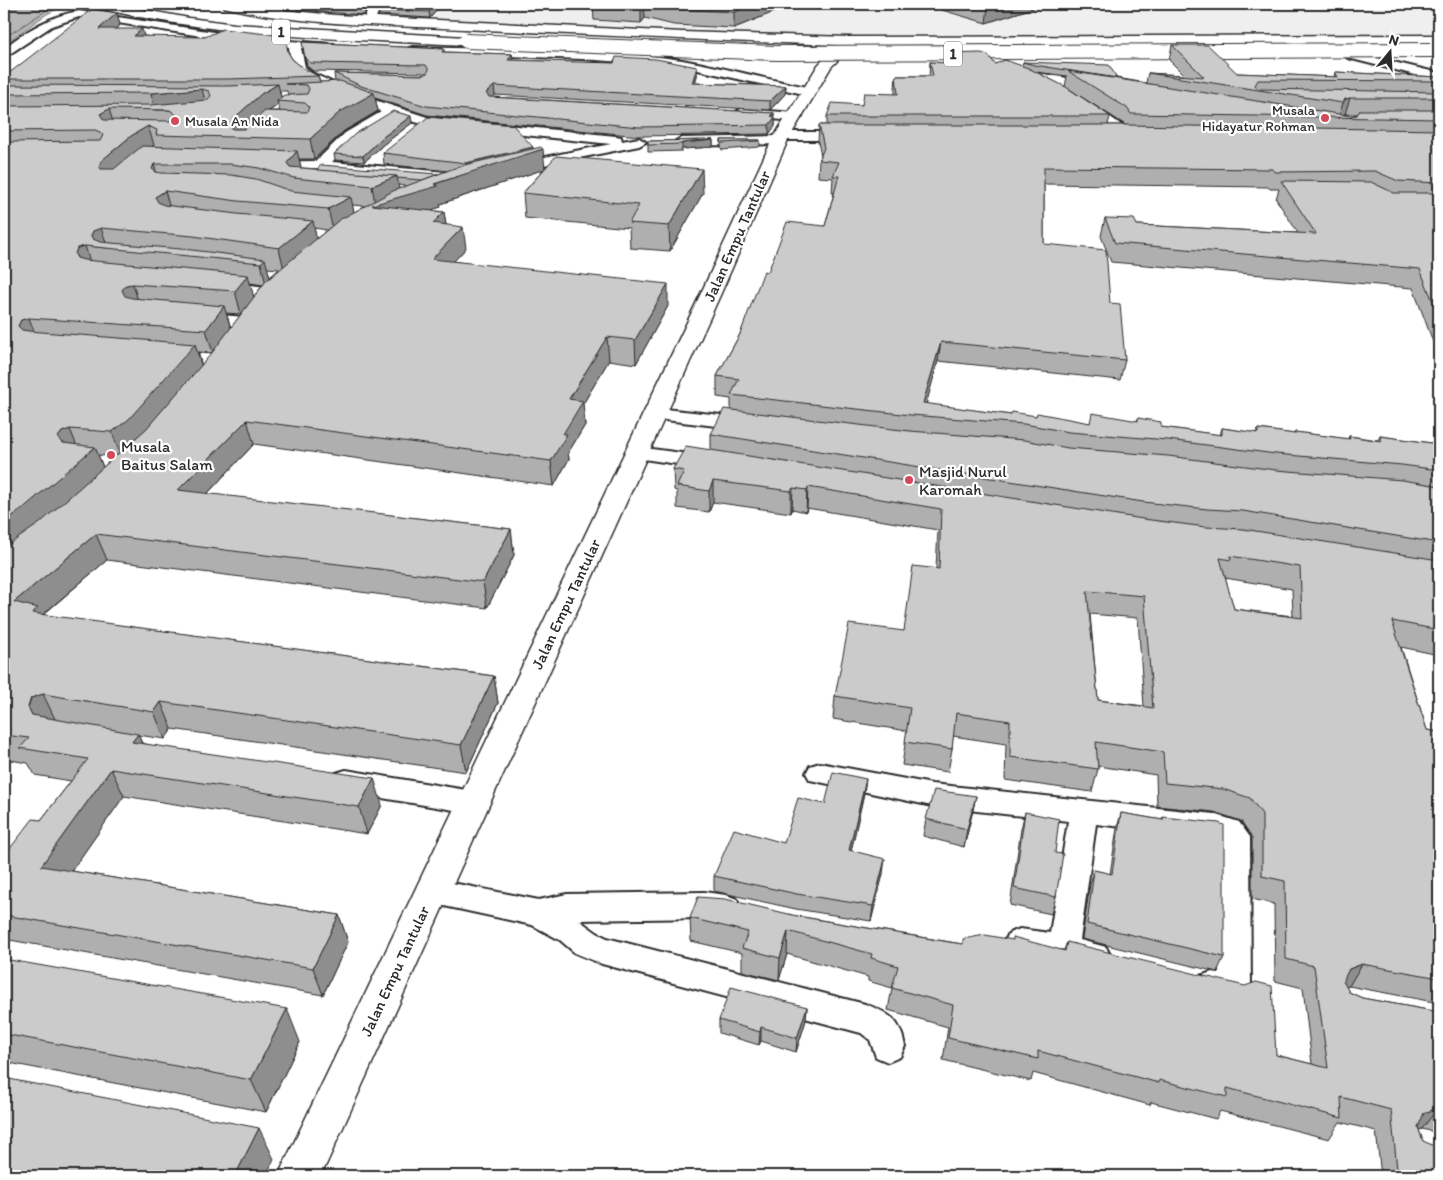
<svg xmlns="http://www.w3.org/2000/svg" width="1443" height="1180" font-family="Itim,sans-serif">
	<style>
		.built { fill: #efefef }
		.water { fill: #b6b6b6; stroke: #7e7e7e }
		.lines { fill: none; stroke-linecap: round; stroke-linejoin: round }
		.shore { stroke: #636363; stroke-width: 1 }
		.minor-casing { stroke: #2b2b2b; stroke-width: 4 }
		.tertiary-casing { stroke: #2b2b2b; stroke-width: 3 }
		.trunk-casing { stroke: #2b2b2b; stroke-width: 3 }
		.minor { fill: #fff; fill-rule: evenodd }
		.tertiary { fill: #fff; fill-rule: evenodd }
		.trunk { fill: #fff; fill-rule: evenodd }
		.trunk-bridge-casing { stroke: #2b2b2b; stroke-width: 16; stroke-linecap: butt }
		.trunk-bridge { stroke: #fff; stroke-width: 14 }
		.wall { fill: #afafaf; stroke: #2b2b2b; fill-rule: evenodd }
		.shaded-wall { fill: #8e8e8e; stroke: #2b2b2b }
		.building { fill: #cbcbcb; stroke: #2b2b2b; fill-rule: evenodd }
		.poi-dot { fill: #d1495b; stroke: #fff; stroke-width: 2 }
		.labels { text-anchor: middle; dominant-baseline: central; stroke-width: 4.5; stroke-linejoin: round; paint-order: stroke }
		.far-poi-label { font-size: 14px; fill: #2b2b2b; stroke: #fff; text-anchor: end }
		.shield { fill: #fff; stroke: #6b6b6b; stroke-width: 1 }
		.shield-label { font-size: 15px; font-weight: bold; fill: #2b2b2b }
		.street-label { font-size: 16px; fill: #2b2b2b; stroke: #fff }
		.poi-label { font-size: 16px; fill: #2b2b2b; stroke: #fff; text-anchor: start }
	</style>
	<rect width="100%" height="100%" fill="#fff"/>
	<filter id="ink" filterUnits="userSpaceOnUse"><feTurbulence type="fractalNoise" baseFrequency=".02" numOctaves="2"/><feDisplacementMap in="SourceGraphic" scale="10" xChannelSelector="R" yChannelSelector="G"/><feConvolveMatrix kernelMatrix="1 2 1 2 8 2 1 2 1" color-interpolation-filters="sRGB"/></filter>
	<g filter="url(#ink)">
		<polygon class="built" points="370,4 1439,4 1439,36 1041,39 744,35 424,21 434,11 381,8"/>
		<polygon class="water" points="4,4 67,4 47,14 4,44"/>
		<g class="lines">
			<polyline class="shore" points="4,38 56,4"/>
			<g class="minor-casing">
				<g id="minor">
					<polygon points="269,4 280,4 287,14 282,17 278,16"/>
					<path d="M358,4C367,4 375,3 378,13L373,23H365L364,21L367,12Z"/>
					<path d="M79,11L259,39L334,44L340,47L338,49L301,48L305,67L312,73L362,96L427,117L616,136L621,137L622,141L639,138L646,142L639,146L514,171L509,170L507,167L509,164L611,144L426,125L393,116L355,139L332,162L458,173L463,174L465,177L463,180L458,181L338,170H323L314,175L309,174L308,170L267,169L262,168L260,165L262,162L316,161L345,133L381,112C362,105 306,86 295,70C290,64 290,55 289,47L259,45L79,17L52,26L8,55L4,56V48C27,30 50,16 79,11Z"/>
					<polygon points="1330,38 1356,53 1439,73 1439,81 1348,58 1326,43 1324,41 1326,39"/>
					<path d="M413,47C502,50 593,47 682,60C724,67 766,80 808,87L814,91L808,95L698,70L649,64L582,59L409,52L407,50L409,48Z"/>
					<polygon points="1031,72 1097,83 1103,87 1097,91 1027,79 1025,76"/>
					<polygon points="1081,99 1086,100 1123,126 1130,136 1128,139 1118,139 1113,132 1076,106 1075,103"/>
					<polygon points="741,109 795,113 802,117 795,121 736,116 734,113"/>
					<polygon points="783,132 850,132 857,136 850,140 787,140 780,144 681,146 674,142 681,138 776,136"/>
					<polygon points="219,282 269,287 275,288 278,292 275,296 269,297 213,291 211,287 213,283"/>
					<polygon points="197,313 245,317 251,318 254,322 251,326 245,327 191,322 188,318 191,314"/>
					<polygon points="167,351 219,355 226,357 228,361 226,365 219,367 160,361 158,357 160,353"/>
					<polygon points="655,408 750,418 757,420 760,424 757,428 750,430 648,418 645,414 648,410"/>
					<polygon points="637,447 711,457 718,459 721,463 718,467 711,469 630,457 627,453 630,449"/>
					<path d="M820,763L932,784L1214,814L1239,822L1250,837L1251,992L1247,1002C1229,1009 1217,1002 1200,996L1196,986L1200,976L1212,972L1219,973L1220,839L1219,838L1096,824L1080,940L1106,947L1111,957L1106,967L1095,971L1063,963L1020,957L1009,953L1004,943L1009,933L1020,929L1050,933L1068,821L932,806L810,780L806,773L810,766Z"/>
					<polygon points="346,770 472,791 482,794 486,802 482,810 472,813 346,792 336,789 332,781 336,773"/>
					<path d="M432,879L539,900L567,894L704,892L726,895L737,899L741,908L737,917L726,921L704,918L579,920L597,933L607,938L865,1004C889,1013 900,1019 905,1046L900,1057L888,1062L876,1057L870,1040L861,1033L602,964L575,953L560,940L532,925L421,901L417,892L421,883Z"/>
				</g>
			</g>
			<g class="tertiary-casing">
				<path id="tertiary" d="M222,4H245L271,9L335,15L682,32L849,37L1439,35V43L853,45L831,67L788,140L722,291L321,1176H278L702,291L772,140L818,65L838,45C713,41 589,35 464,29C384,25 302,26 224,7Z"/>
			</g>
			<g class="trunk-casing">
				<path id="trunk" d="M92,4H113L189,18L235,24L466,37L473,41L466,45C341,39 216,37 94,7Z"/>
			</g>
			<use href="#minor" class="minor"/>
			<use href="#tertiary" class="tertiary"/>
			<use href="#trunk" class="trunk"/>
			<g class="trunk-bridge-casing">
				<polyline id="trunk-bridge" points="466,41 777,53 1439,50"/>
			</g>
			<use href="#trunk-bridge" class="trunk-bridge"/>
		</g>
		<g class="wall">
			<polygon points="296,4 364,7 365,13 364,15 297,10"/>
			<polygon points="370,4 441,4 441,5 430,18 379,15 378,9 376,6"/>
			<polygon points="593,4 794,4 734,28 674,25 645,18 641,23 594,20"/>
			<polygon points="943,4 1042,4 1042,5 986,23 942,10"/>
			<path d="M117,13L120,25L117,29L144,36L288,52L292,59L303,68L318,76L320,82H335L334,73L422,75L426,74L427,73L313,71L307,66L302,42L444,49V52L512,54L513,60L697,67V76L695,83L786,86L785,94L770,110L495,95L493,97L774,113V117H775V126L769,134L639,136L427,115L375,98L378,111L344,131L314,159H299L301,168L438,174L448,171L384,164L383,153L533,149L545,168L703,193L670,251L630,248L629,228L525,218L523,193L544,169L440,204L441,207L429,210L444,212L446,225L466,248L454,261L668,306L636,364L609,360L583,404L585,425L568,453L569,459L554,486L254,444L207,494L511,529L514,555L487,608L107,560L43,615L494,676L498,703L466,772L172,729L165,739L138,735L142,743L382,805L367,834L124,796L71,871L339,915L348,942L323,995L4,939V856L41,820L71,781L35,775L28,763L4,759V77ZM280,91H287L288,95L281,97ZM278,105L280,111H269ZM398,185L407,186L399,189ZM352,205L365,206L354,212ZM314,228L327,230L316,239ZM267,268L279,269L270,277ZM250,283L263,285L253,297ZM226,313L241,314L231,328ZM198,352L213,353L202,366ZM98,455L115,457L103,467Z"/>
			<path d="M1172,45L1237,73L1334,77L1335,72L1439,77V358L1413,288L1111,262L1101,236L1105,218L1137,225L1298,233L1276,199L1279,189H1270L1268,187L1044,184V244L1110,303L1125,360L1120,380L938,361L926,404L1011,415L1036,416L1090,423L1138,421V418L1161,427L1220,435L1222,428L1256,433L1258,429L1294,434L1295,432L1348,439L1349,436L1378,440L1380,436L1439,444V655L1401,647L1427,730L1439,732V1003L1349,986L1346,987L1349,992L1362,998L1439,1012V1133L1422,1129L1419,1130L1423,1141L1439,1176H1381L1376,1131L1340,1122L1329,1139L1220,1111L1216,1119L1151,1102L1150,1105L1033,1073L1031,1081L943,1060L948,1027L888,1010L892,988L868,981V977L787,954L779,980L742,971V953L691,941L690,918L797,916L962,944L1064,950L1067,942L1276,1055L1312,1064L1303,988L1275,981L1274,904L1252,899V837L1241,821L1214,812L1157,806L1156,775L1098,766V769L1092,792L1005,780L1006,744L953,736L952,749L948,772L902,765L907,731L833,719L835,696L904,631L936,569L938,530L807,508L806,512L792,509L791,513L713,502L709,512L677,508V491L674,490L673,469L711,450V434L731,409V399L717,397V376L740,334L768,272L825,226L834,193H832L833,178L818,177L819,160L821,156L818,142L819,125H827V116L895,94V89L896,76H929L930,62L944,63L945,54L995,64L1022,66L1023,62L1146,83L1148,73L1184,75L1169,60ZM1036,72L1067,76L1065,87ZM1069,89L1124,124L1125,125H1108L1110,116ZM1343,114H1357L1351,116ZM1225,578L1292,589L1293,616L1234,609ZM1090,614L1138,618L1144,706L1098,700Z"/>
			<polygon points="412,123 384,144 364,162 335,160 334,154"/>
			<polygon points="713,140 713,147 682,149 682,151 648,152 648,141"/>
			<polygon points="721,140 760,140 760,146 759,147 722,150 721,147"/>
			<polygon points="864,793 851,851 883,874 871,921 796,909 714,891 714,876 784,843 825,804"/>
			<polygon points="976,796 972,814 964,847 923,836 926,819"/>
			<polygon points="1025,812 1055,853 1056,897 1051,914 1010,905 1021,829"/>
			<polygon points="1121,813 1162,820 1163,817 1224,957 1217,972 1082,939 1090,884 1094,870 1110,874 1117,828"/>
			<polygon points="4,959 300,1042 266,1112 4,1062"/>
			<polygon points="807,1007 806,1020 796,1052 761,1041 759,1045 719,1033 719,1020"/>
		</g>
		<g class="shaded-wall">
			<polygon points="436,4 441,4 441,5 430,18 429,12"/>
			<polygon points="644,4 645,18 641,23 641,8"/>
			<polygon points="756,4 794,4 734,28 734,12"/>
			<polygon points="1000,4 1042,4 1042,5 986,23 988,7"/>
			<polygon points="117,13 120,25 103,41 99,29"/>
			<polygon points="142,29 146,42 134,36"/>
			<polygon points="512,54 513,62 508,60"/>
			<polygon points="697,67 697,76 692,92 692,83"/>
			<polygon points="278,84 282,101 277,101 278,105 266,113 239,137 230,126 232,120 261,94"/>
			<polygon points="494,86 495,95 487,102 486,93"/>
			<polygon points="786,86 785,94 770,110 770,101"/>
			<polygon points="202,89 207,108 170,110 155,110 151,93"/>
			<polygon points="374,93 378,111 344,131 314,159 310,139 340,112"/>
			<polygon points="1350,98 1345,114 1340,115 1338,119 1343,103 1345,99"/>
			<polygon points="109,109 115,128 106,134 100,114"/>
			<polygon points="774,113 774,119 775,117 775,126 769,134 769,125 771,116"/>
			<polygon points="411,116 412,123 384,144 364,162 363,156 383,137"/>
			<polygon points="148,126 154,145 137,156 105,186 99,166 101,161 131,136"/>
			<polygon points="713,140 713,147 682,149 682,143"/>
			<polygon points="533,147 533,152 543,149 545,169 440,204 441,207 376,226 372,205 375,204 372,186 397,176 400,196 467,173 466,163"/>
			<polygon points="297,151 302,171 295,179 287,163"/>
			<polygon points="154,164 160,184 152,169"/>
			<polygon points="702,169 703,193 670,251 669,226"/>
			<polygon points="165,191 171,212 162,218 155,197"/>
			<polygon points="351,197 355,218 333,230 328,209"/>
			<polygon points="444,212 447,233 433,223"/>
			<polygon points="313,221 317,242 284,270 279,248"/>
			<polygon points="463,227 466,248 436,281 432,259"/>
			<polygon points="101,228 108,248 95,247 91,236 93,231"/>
			<polygon points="85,246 92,268 84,270 75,254 77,248"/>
			<polygon points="265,259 271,281 266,285 261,263"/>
			<polygon points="248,275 254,298 241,314 235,291"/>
			<polygon points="133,284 140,307 130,313 122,290 126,285"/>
			<polygon points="668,284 668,306 636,364 635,340"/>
			<polygon points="224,306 231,329 213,353 206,330"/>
			<polygon points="29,318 38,341 30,343 18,326 21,320"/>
			<polygon points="607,337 609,360 583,404 585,425 568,453 569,459 554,486 551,461 563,434 569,399"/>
			<polygon points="941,342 938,361 923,416 923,403"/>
			<polygon points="195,344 202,368 121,457 112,432"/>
			<polygon points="247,420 254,444 186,516 178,490"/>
			<polygon points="70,429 80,454 72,457 58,437 62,432"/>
			<polygon points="95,447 105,472 4,557 4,522"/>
			<polygon points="713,481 713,502 709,512 709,491"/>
			<polygon points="808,487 807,508 806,512 807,490"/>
			<polygon points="793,488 792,509 791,513 791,491"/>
			<polygon points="511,529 514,555 487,608 483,582"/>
			<polygon points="96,534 107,560 35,621 14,602"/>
			<polygon points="494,676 498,703 466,772 461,745"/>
			<polygon points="43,694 56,721 41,734 28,707 31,698"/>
			<polygon points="161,702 172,729 165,739 154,712"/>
			<polygon points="138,734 149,761 132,742"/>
			<polygon points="111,769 124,796 56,893 41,866"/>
			<polygon points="374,778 382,805 367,834 359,807"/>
			<polygon points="866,779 864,793 848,865 849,850"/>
			<polygon points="976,796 972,814 964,847 967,829"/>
			<polygon points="885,859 883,874 871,921 873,906"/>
			<polygon points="339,915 348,942 323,995 313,968"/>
			<polygon points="788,931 787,954 779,980 780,958"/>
			<polygon points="1362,964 1349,986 1336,991 1349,969"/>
			<polygon points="807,1007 806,1020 796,1052 797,1038"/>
			<polygon points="287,1009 300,1042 266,1112 251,1080"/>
			<polygon points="761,1027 761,1041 759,1045 760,1032"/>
			<polygon points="1438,1108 1422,1129 1408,1134 1424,1113"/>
			<polygon points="259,1128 274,1159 266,1176 235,1176"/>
		</g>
		<g class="building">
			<polygon points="296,4 361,4 364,7 363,9"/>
			<polygon points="377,4 436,4 429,12 378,10 379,7"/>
			<polygon points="593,4 644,4 641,8"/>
			<polygon points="649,4 756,4 734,12 674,9"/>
			<polygon points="977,4 1000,4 988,7"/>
			<polygon points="92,9 117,13 99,29 142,29 134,36 205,37 223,29 285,36 288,52 292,59 303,68 318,76 229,79 4,79 4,77"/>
			<polygon points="302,42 444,49 442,52 512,54 508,60 614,63 616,57 656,59 697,67 692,83 786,86 770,101 494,86 486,93 489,97 774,113 771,116 775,117 769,125 639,127 426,106 361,86 334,73 422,75 426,74 429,70 426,65 311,63 305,58"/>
			<polygon points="1172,45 1208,45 1237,73 1338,77 1335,72 1439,77 1439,81 1258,80 1255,85 1258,89 1439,92 1439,98 1350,98 1345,99 1343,103 1148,73 1204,77"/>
			<polygon points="981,53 988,55 995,64 1005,60 1028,68 1066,87 1110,116 827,116 832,103 862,105 864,93 898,94 896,76 933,76 930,62 947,63 945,54"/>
			<polygon points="1023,62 1109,65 1117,78 1034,65"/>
			<polygon points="1068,71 1351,116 1357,115 1360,110 1439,110 1439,119 1131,114 1127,108"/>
			<path d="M340,81L374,93L340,112L310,139L156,135L157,130L148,126L131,136L101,161L99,166L101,169H114L142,146L297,151L287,163L290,167L397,176L372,186L294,178L259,168L231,164H154L152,169L156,172L161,173L231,175L256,179L291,191L351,197L328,209L238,201L165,191L155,197L158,202L164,205L237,214L313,221L279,248L193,236L101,228L93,231L91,236L93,239L100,242L192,250L265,259L261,263L85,246L77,248L75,254L77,258L84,260L248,275L235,291L133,284L126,285L122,290L125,296L132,298L224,306L206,330L29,318L21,320L18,326L22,330L29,331L195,344L129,419L112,432L70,429L62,432L58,437L63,443L95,447L21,510L4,522V142L100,141L103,135L100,132L95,130L4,131V106L151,105L207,100L211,96L209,91L202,89L151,93L4,94V85L228,86L278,84L261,94L232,120L230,126L233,129H245L265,111L307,112L309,107L305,103L277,101L284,95L307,94L309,89L307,85L285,84ZM109,109L170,110L178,116L170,121L104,120L100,114Z"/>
			<polygon points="393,111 411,116 383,137 363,156 334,154 355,134"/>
			<polygon points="428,117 513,125 533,147 466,163 383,153"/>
			<polygon points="819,125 1126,125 1439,130 1439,183 1398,181 1375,171 1275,172 1273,169 1044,167 1044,244 1106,250 1110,303 1120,304 1125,360 941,342 923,403 1011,415 1012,412 1036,416 1037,413 1090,423 1092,413 1138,421 1138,418 1161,422 1161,427 1222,435 1222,428 1258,433 1258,429 1295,434 1295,432 1350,439 1349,436 1381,441 1380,436 1439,444 1439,470 1402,465 1276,454 1168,440 1069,432 1024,424 911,415 731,395 739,379 717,376 740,334 764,271 768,272 787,222 825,226 839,176 833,176 839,162 819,160 824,148"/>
			<polygon points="713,140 682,143 682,144 648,145 648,141"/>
			<polygon points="721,140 760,140 759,141 722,143"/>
			<polygon points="541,147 543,149 434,184 438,186 372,205 444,212 433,223 463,227 432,259 668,284 635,340 607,337 569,399 583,401 563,434 567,434 551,461 247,420 178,490 511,529 483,582 96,534 14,602 38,608 32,613 494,676 461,745 161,702 154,712 43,694 31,698 28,707 32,715 138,734 132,742 374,778 359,807 111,769 41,866 339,915 313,968 4,915 4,856 33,819 41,820 88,759 20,748 29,738 4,735 4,682 6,679 4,679 4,548 40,523 146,429 211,354 266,281 339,220 393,191 460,166"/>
			<polygon points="556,156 702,169 669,226 629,223 639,205 523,193"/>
			<polygon points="321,165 438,174 422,180 397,178 397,176 317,170"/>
			<polygon points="1281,181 1371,182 1394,193 1432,193 1439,195 1439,317 1420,269 1115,243 1105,218 1134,219 1137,225 1316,234"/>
			<polygon points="724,409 910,431 1024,440 1068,448 1168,456 1276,470 1402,480 1439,486 1439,543 1243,511 1207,509 1143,502 711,434"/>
			<path d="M686,446L1143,519L1206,527L1243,529L1439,560V630L1392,621L1427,730L1439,732V978L1362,964L1349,969L1343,981L1349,992L1362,998L1439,1012V1108H1438L1424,1113L1418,1127L1423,1141L1439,1148V1176H1422L1397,1169L1391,1110L1341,1097L1342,1118L1227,1088V1097L1159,1080V1083L1038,1051V1059L948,1038L953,1005L892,988L898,966L871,958L872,954L788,931L780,958L742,948L748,932L690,918L698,897L725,899L797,916L949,942L963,944V939L985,935L1013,940V937L1065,951L1067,942L1245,986L1256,982L1272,986L1276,1055L1328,1068L1314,966L1286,959L1285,881L1262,876V814L1250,798L1223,789L1165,783L1163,752L1096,742L1098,769L1010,757V721L956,713L952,749L905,742L910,708L835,696L849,624L904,631L913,566L939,569L941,509L808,487L807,490L793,488L791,491L713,481L709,491L677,486L684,471L673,469ZM1230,556L1300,567L1302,618L1234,609L1220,558L1231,560ZM1087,591L1144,596L1153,708L1098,700Z"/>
			<polygon points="833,772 866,779 849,850 885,859 873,906 797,894 714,876 734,829 784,843 798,798 825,804"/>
			<polygon points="934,790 976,796 967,829 926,819"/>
			<polygon points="1025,812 1059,819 1055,853 1063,854 1056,897 1014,888"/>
			<polygon points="1121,813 1163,820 1163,817 1219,823 1224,825 1224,957 1087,924 1094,870 1112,874"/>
			<polygon points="4,959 287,1009 251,1080 4,1034"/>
			<polygon points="731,987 807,1007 797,1038 761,1027 760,1032 719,1020"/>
			<polygon points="4,1078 259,1128 235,1176 4,1176"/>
		</g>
	</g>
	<g class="poi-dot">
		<circle cx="1325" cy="118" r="5"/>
		<circle cx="175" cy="121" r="5"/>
		<circle cx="111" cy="455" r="5"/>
		<circle cx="909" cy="480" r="5"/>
	</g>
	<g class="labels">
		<g class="far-poi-label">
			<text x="1315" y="110">Musala<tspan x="1315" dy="16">Hidayatur Rohman</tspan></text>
			<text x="185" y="121" text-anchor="start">Musala An Nida</text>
		</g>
		<g class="shield">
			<rect x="272" y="19.5" width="18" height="25" rx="4"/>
			<rect x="944" y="41.5" width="18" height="25" rx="4"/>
		</g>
		<g class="shield-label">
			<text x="281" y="32">1</text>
			<text x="953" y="54">1</text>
		</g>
		<g class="street-label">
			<text transform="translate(737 236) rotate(-66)">Jalan Empu Tantular</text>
			<text transform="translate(566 604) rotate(-65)">Jalan Empu Tantular</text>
			<text transform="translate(395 971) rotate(-65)">Jalan Empu Tantular</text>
		</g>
		<g class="poi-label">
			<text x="121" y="446">Musala<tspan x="121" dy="18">Baitus Salam</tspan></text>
			<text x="919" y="471">Masjid Nurul<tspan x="919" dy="18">Karomah</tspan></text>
		</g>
	</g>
	<rect width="1443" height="1180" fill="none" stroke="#fff" stroke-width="20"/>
	<rect x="10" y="10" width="1423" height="1160" fill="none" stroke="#2b2b2b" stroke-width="2" filter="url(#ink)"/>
	<g transform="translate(1390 52) rotate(18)" stroke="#ffffff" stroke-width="4" paint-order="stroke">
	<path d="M0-4L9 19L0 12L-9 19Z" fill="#2b2b2b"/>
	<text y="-8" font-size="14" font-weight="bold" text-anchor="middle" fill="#2b2b2b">N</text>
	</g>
</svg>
